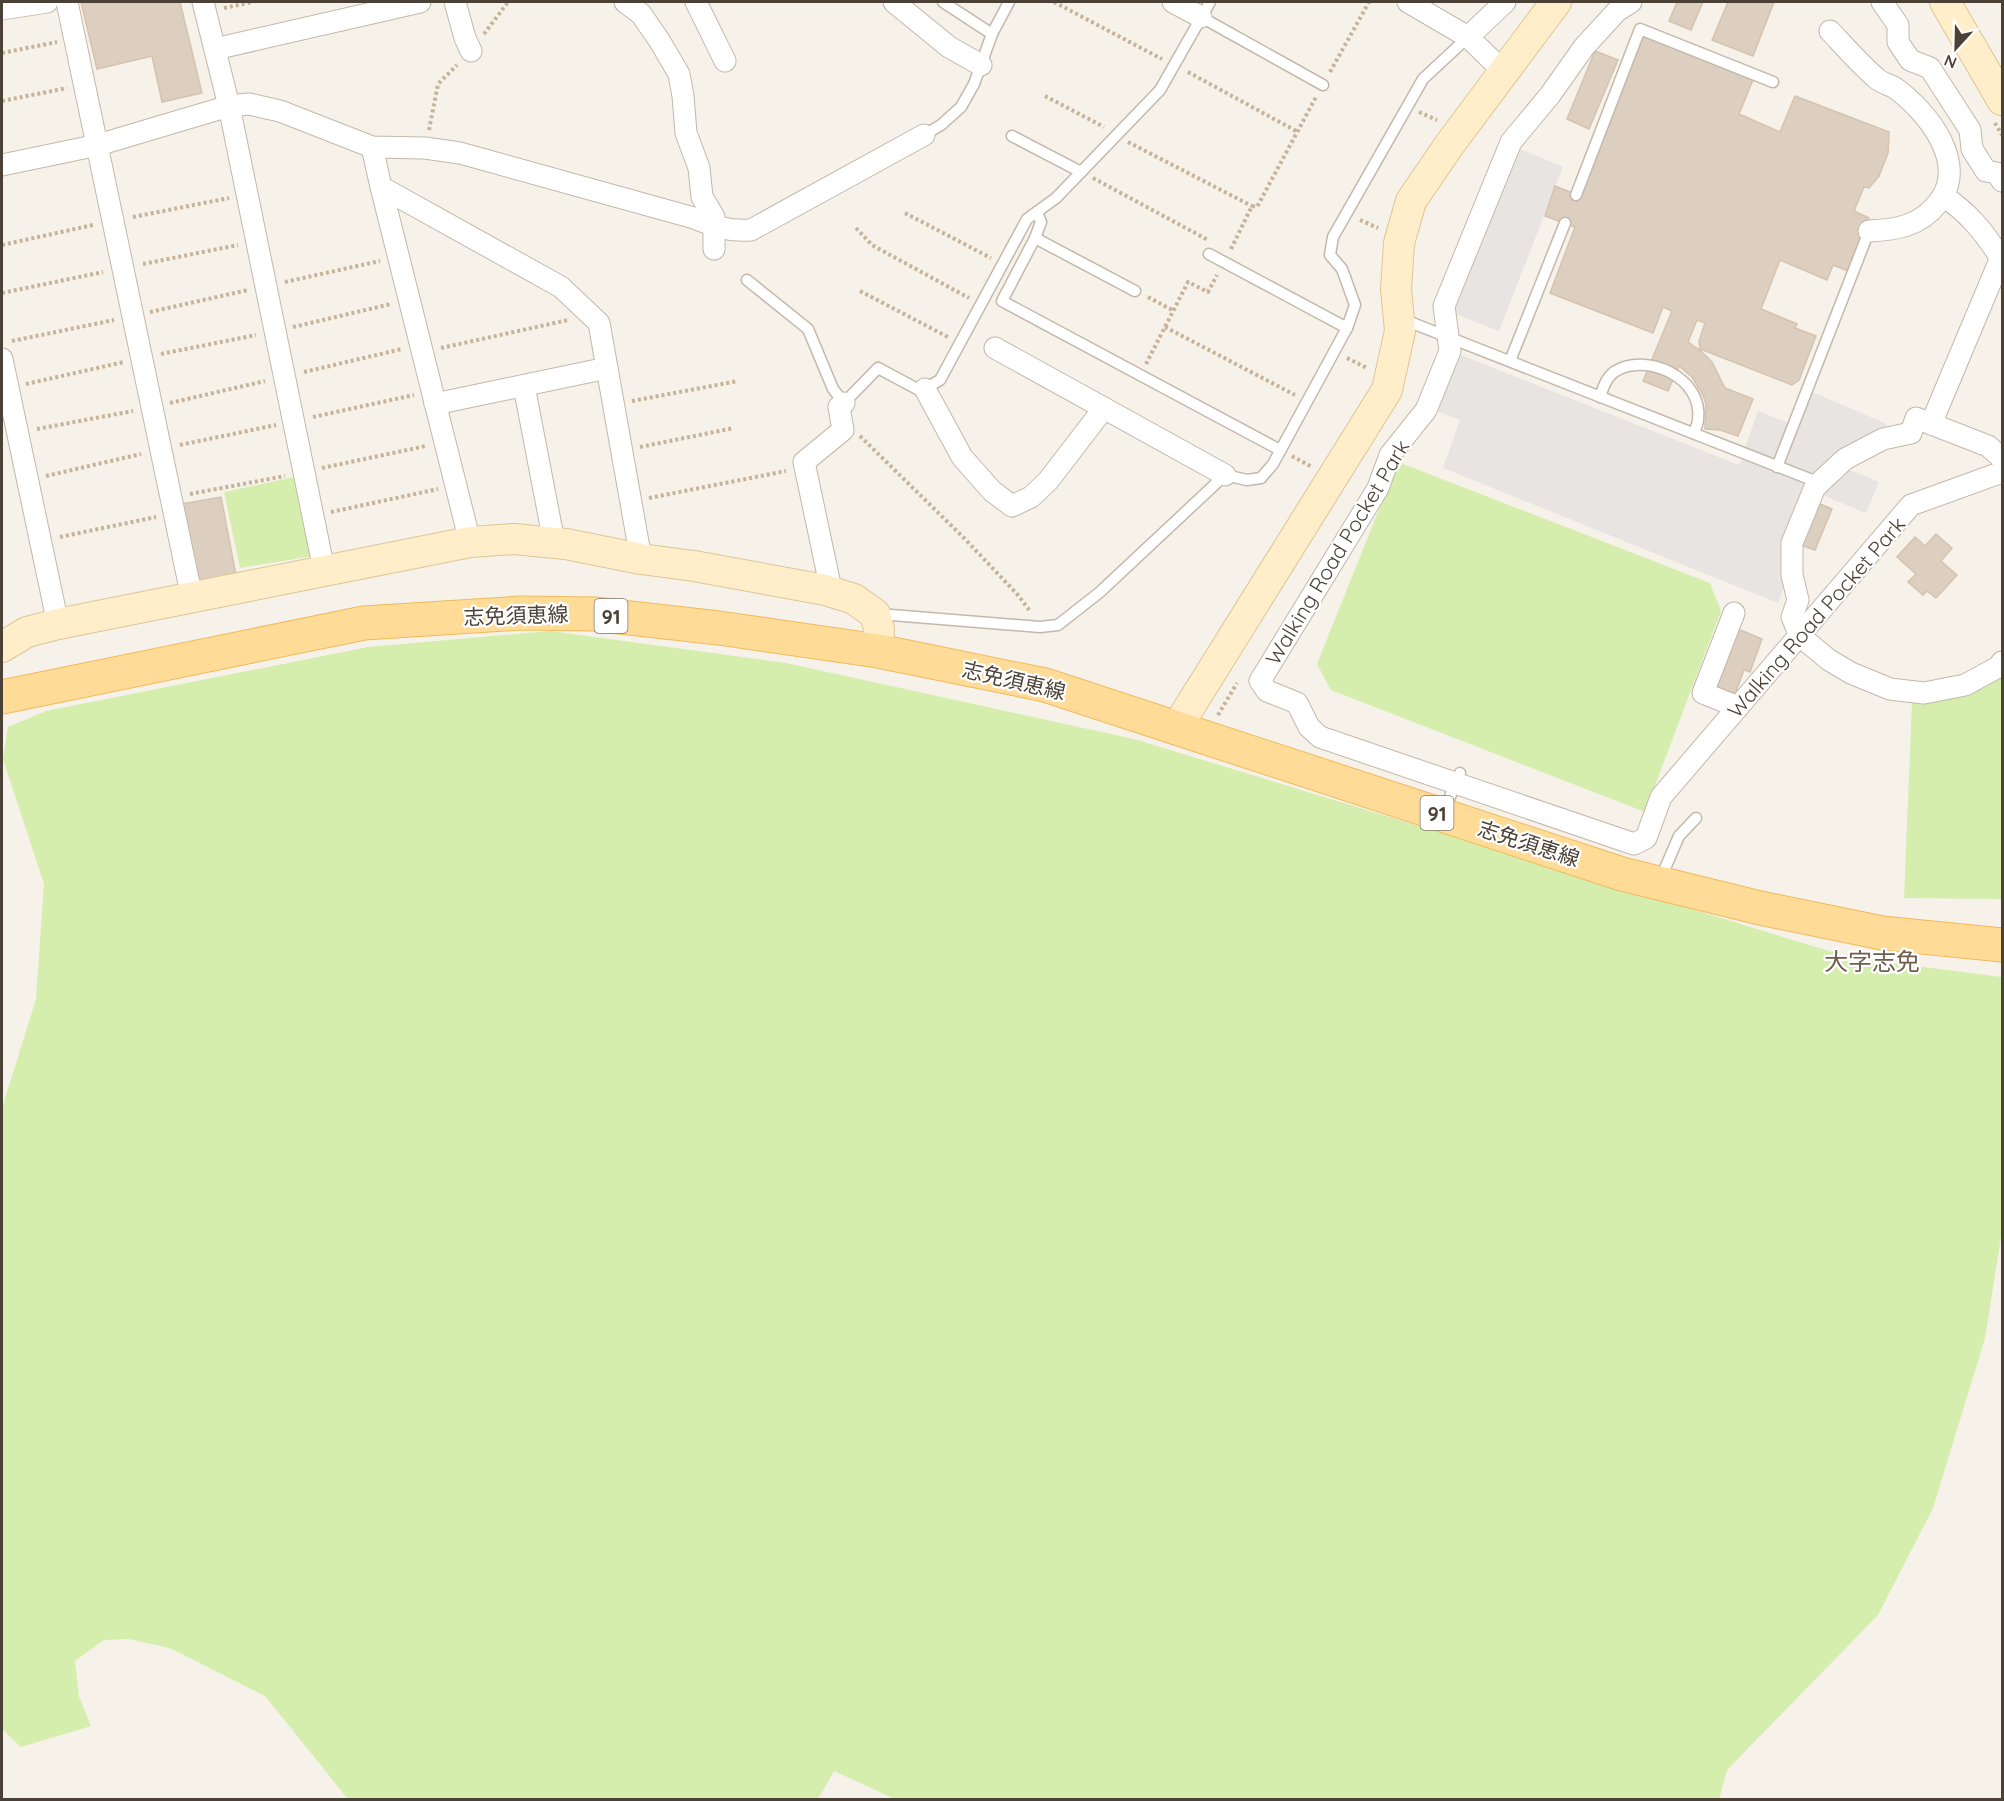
<svg xmlns="http://www.w3.org/2000/svg" width="2004" height="1801" font-family="Quicksand,'Noto Sans JP',sans-serif">
	<style>
		.green { fill: #d5eead }
		.parking { fill: #e7e4e1 }
		.building { fill: #dccfbf; stroke: #d5c3af; stroke-width: 1.5 }
		.lines { fill: none; stroke-linecap: round; stroke-linejoin: round }
		.lane-casing { stroke: #c3b8aa; stroke-width: 13 }
		.street-casing { stroke: #c3b8aa; stroke-width: 23 }
		.secondary-casing { stroke: #dec695; stroke-width: 32 }
		.primary-casing { stroke: #f1ba5b; stroke-width: 35 }
		.path { stroke: #c6b399; stroke-width: 4; stroke-dasharray: 3 3; stroke-linecap: butt }
		.lane { stroke: #fff; stroke-width: 10 }
		.street { stroke: #fff; stroke-width: 21 }
		.secondary { stroke: #ffeec9; stroke-width: 30 }
		.primary { stroke: #ffdb98; stroke-width: 33 }
		.labels { text-anchor: middle; dominant-baseline: central; stroke-width: 4.5; stroke-linejoin: round; paint-order: stroke }
		.shield { fill: #fff; stroke: #817a72; stroke-width: 1.5 }
		.shield-label { font-size: 20px; font-weight: bold; fill: #4b4136 }
		.street-label { font-size: 21px; fill: #4b4136; stroke: #fff }
		.quarter-label { font-size: 24px; fill: #6f5e4c; stroke: #fff }
	</style>
	<rect width="100%" height="100%" fill="#f6f1e9"/>
	<g class="green">
		<polygon points="1398,462 1710,583 1721,611 1645,812 1331,690 1317,664"/>
		<polygon points="299,476 313,556 240,568 224,492"/>
		<polygon points="550,631 786,663 1134,739 1852,958 2002,977 2002,1231 1985,1338 1933,1508 1878,1615 1727,1770 1719,1799 897,1800 834,1771 818,1799 348,1799 265,1696 170,1648 128,1639 104,1640 75,1661 79,1697 91,1726 21,1747 2,1729 2,1108 36,999 44,884 3,759 8,727 46,711 368,647"/>
		<polygon points="2002,668 2002,899 1904,898 1912,703 1957,697"/>
	</g>
	<g class="parking">
		<polygon points="1518,148 1563,167 1499,331 1453,313"/>
		<polygon points="1456,353 1739,465 1758,411 1799,427 1812,392 1887,424 1881,435 1834,463 1879,482 1866,513 1810,490 1787,579 1778,603 1443,468 1460,420 1434,410"/>
	</g>
	<g class="building">
		<polygon points="81,2 180,2 202,93 162,102 152,56 97,69"/>
		<polygon points="1677,2 1703,2 1691,30 1669,21"/>
		<polygon points="1728,2 1774,2 1753,56 1712,40"/>
		<polygon points="1642,35 1753,80 1739,114 1780,132 1795,96 1889,132 1888,153 1879,176 1869,188 1864,187 1854,211 1869,218 1848,271 1833,265 1827,280 1780,260 1761,309 1797,324 1795,328 1816,336 1799,380 1792,385 1700,349 1699,341 1705,323 1697,320 1688,342 1701,351 1712,362 1725,388 1753,399 1738,436 1720,430 1705,429 1706,404 1703,395 1692,377 1679,366 1668,391 1643,381 1672,311 1663,307 1653,333 1550,293 1575,227 1545,216 1555,186 1580,196"/>
		<polygon points="1595,51 1618,60 1589,129 1567,119"/>
		<polygon points="221,497 236,575 196,582 181,504"/>
		<polygon points="1815,502 1832,509 1815,550 1798,544"/>
		<polygon points="1936,534 1952,548 1941,561 1957,575 1936,598 1927,591 1923,595 1908,582 1916,574 1897,557 1915,537 1925,546"/>
		<polygon points="1733,627 1762,639 1750,672 1744,670 1735,694 1711,684"/>
	</g>
	<g class="lines">
		<g class="lane-casing">
			<g id="lane">
				<polyline points="943,2 992,34"/>
				<polyline points="1201,17 1323,85"/>
				<polyline points="924,135 941,125 961,107 974,84 992,34 1009,2"/>
				<polyline points="1012,136 1081,172"/>
				<polyline points="1576,195 1640,29 1773,82"/>
				<polyline points="1037,212 1041,222 1035,238 1002,301 1280,450"/>
				<polyline points="1035,238 1135,291"/>
				<polyline points="1209,254 1347,328"/>
				<polyline points="747,280 808,329 833,389 844,403 878,368 921,391 940,380 1027,219 1056,198 1160,90 1210,2"/>
				<polyline points="1402,319 1820,483"/>
				<polyline points="1510,361 1565,223"/>
				<path d="M1600,397C1603,388 1606,378 1614,372C1646,351 1704,378 1698,420C1698,424 1695,429 1694,433"/>
				<polyline points="1777,467 1869,231"/>
				<polyline points="879,614 1040,627 1058,625 1100,592 1225,475 1247,480 1261,478 1273,464 1347,328 1355,305 1342,269 1330,255 1333,237 1423,79 1468,37"/>
				<polyline points="1444,811 1460,773"/>
				<polyline points="1660,880 1679,836 1696,818"/>
			</g>
		</g>
		<g class="street-casing">
			<g id="street">
				<polyline points="67,2 192,598"/>
				<polyline points="203,2 229,106 324,570"/>
				<polyline points="455,2 465,38 471,51"/>
				<polyline points="625,2 641,14 659,40 679,74 683,96 686,133 699,168 702,197 714,217 714,249"/>
				<polyline points="696,2 725,61"/>
				<polyline points="894,2 949,47 981,65"/>
				<polyline points="1173,2 1201,17"/>
				<polyline points="1408,2 1468,37 1504,72"/>
				<polyline points="1631,2 1617,11 1584,47 1550,95 1511,142 1444,306 1450,351 1426,410 1390,455 1378,488 1260,681 1267,691 1297,703 1309,727 1320,737 1634,844 1646,838 1661,797 1911,505 2002,472"/>
				<polyline points="1882,2 1898,25 1898,42 1910,60 1930,68 1970,130 1972,149 1986,171 1997,173 2002,181"/>
				<polyline points="2,9 47,2"/>
				<path d="M1830,31C1845,47 1859,63 1875,77C1880,83 1889,84 1895,88C1927,111 1970,164 1938,203C1920,226 1896,230 1869,231"/>
				<polyline points="1468,37 1505,2"/>
				<polyline points="215,49 420,2"/>
				<polyline points="372,147 381,187 561,287 599,323 641,559"/>
				<path d="M2,165L98,145L229,106L249,104L280,111L372,147L425,148L460,153L694,218C714,226 729,232 751,230L924,135"/>
				<polyline points="381,187 470,542"/>
				<path d="M1943,196C1968,212 1984,232 2000,257"/>
				<polyline points="995,348 1225,475"/>
				<polyline points="2,359 58,624"/>
				<polyline points="524,386 554,542"/>
				<polyline points="925,389 962,457 992,491 1012,506 1031,497 1048,481 1104,408"/>
				<polyline points="435,404 607,368"/>
				<polyline points="1931,424 2002,255"/>
				<polyline points="2002,458 1988,446 1916,418 1911,433 1883,439 1845,459 1815,487 1792,543 1792,575 1798,600 1792,617 1800,636 1829,660 1851,673 1890,689 1924,693 1965,685 1998,667 2002,662"/>
				<polyline points="825,590 829,580 804,462 843,430 839,407 844,403"/>
				<polyline points="1734,613 1703,693 1738,707"/>
			</g>
		</g>
		<g class="secondary-casing">
			<g id="secondary">
				<polyline points="1945,2 2002,100"/>
				<polyline points="2,647 27,632 58,624 470,542 514,539 566,544 641,559 694,566 825,590 854,599 875,614 879,629 878,651"/>
				<polyline points="1177,727 1387,390 1400,331 1396,289 1399,243 1411,201 1450,144 1556,2"/>
			</g>
		</g>
		<g class="primary-casing">
			<polyline id="primary" points="2,697 364,623 521,613 594,614 719,628 878,651 1045,685 1622,874 1760,908 1882,933 2002,945"/>
		</g>
		<g class="path">
			<polyline points="1054,2 1162,59"/>
			<polyline points="224,8 252,2"/>
			<polyline points="484,34 508,2"/>
			<polyline points="2,53 57,42"/>
			<polyline points="1188,72 1298,132"/>
			<polyline points="1330,72 1369,2"/>
			<polyline points="1045,96 1104,127"/>
			<polyline points="2,101 67,88"/>
			<polyline points="1419,112 1437,120"/>
			<polyline points="1995,123 2002,135"/>
			<polyline points="429,130 438,84 457,65"/>
			<polyline points="1128,142 1252,206"/>
			<polyline points="1093,178 1208,240"/>
			<polyline points="905,213 991,258"/>
			<polyline points="133,217 229,198"/>
			<polyline points="1360,220 1378,228"/>
			<polyline points="856,228 872,245 969,298"/>
			<polyline points="2,245 93,225"/>
			<polyline points="1231,249 1252,206 1257,207 1316,97"/>
			<polyline points="143,264 238,245"/>
			<polyline points="285,282 380,261"/>
			<polyline points="860,291 948,337"/>
			<polyline points="2,293 103,272"/>
			<polyline points="1148,297 1174,311"/>
			<polyline points="150,312 248,290"/>
			<polyline points="293,327 391,304"/>
			<polyline points="1165,327 1295,395"/>
			<polyline points="12,341 114,320"/>
			<polyline points="441,348 568,320"/>
			<polyline points="161,354 256,335"/>
			<polyline points="1347,358 1367,368"/>
			<polyline points="1146,364 1188,282 1208,292 1217,275"/>
			<polyline points="304,372 402,349"/>
			<polyline points="26,384 124,362"/>
			<polyline points="632,401 738,381"/>
			<polyline points="170,403 265,381"/>
			<polyline points="313,417 414,395"/>
			<polyline points="37,429 133,411"/>
			<polyline points="860,436 964,538 1017,594 1030,611"/>
			<polyline points="180,445 276,425"/>
			<polyline points="640,447 734,428"/>
			<polyline points="1292,456 1312,467"/>
			<polyline points="322,468 426,446"/>
			<polyline points="46,476 141,454"/>
			<polyline points="190,494 285,476"/>
			<polyline points="649,498 786,471"/>
			<polyline points="331,512 438,489"/>
			<polyline points="60,537 156,517"/>
			<polyline points="1218,715 1237,683"/>
		</g>
		<use href="#lane" class="lane"/>
		<use href="#street" class="street"/>
		<use href="#secondary" class="secondary"/>
		<use href="#primary" class="primary"/>
	</g>
	<g class="labels">
		<g class="shield">
			<rect x="594.5" y="599" width="33" height="34" rx="4.5"/>
			<rect x="1420.5" y="796" width="33" height="34" rx="4.5"/>
		</g>
		<g class="shield-label">
			<text x="611" y="616">91</text>
			<text x="1437" y="813">91</text>
		</g>
		<g class="street-label">
			<text transform="translate(1337 552) rotate(-59)">Walking Road Pocket Park</text>
			<text transform="translate(516 615) rotate(-2)">志免須恵線</text>
			<text transform="translate(1816 617) rotate(-49)">Walking Road Pocket Park</text>
			<text transform="translate(1014 680) rotate(13)">志免須恵線</text>
			<text transform="translate(1529 843) rotate(18)">志免須恵線</text>
		</g>
		<g class="quarter-label">
			<text x="1872" y="961">大字志免</text>
		</g>
	</g>
	<rect width="2004" height="1801" fill="none" stroke="#4b4136" stroke-width="6"/>
	<g transform="translate(1956 48) rotate(202)" stroke="#ffffff" stroke-width="4.5" paint-order="stroke">
	<path d="M0-4.5L10 22L0 15L-10 22Z" fill="#4b4136"/>
	<text y="-9" font-size="16" font-weight="bold" text-anchor="middle" fill="#4b4136">N</text>
	</g>
</svg>
